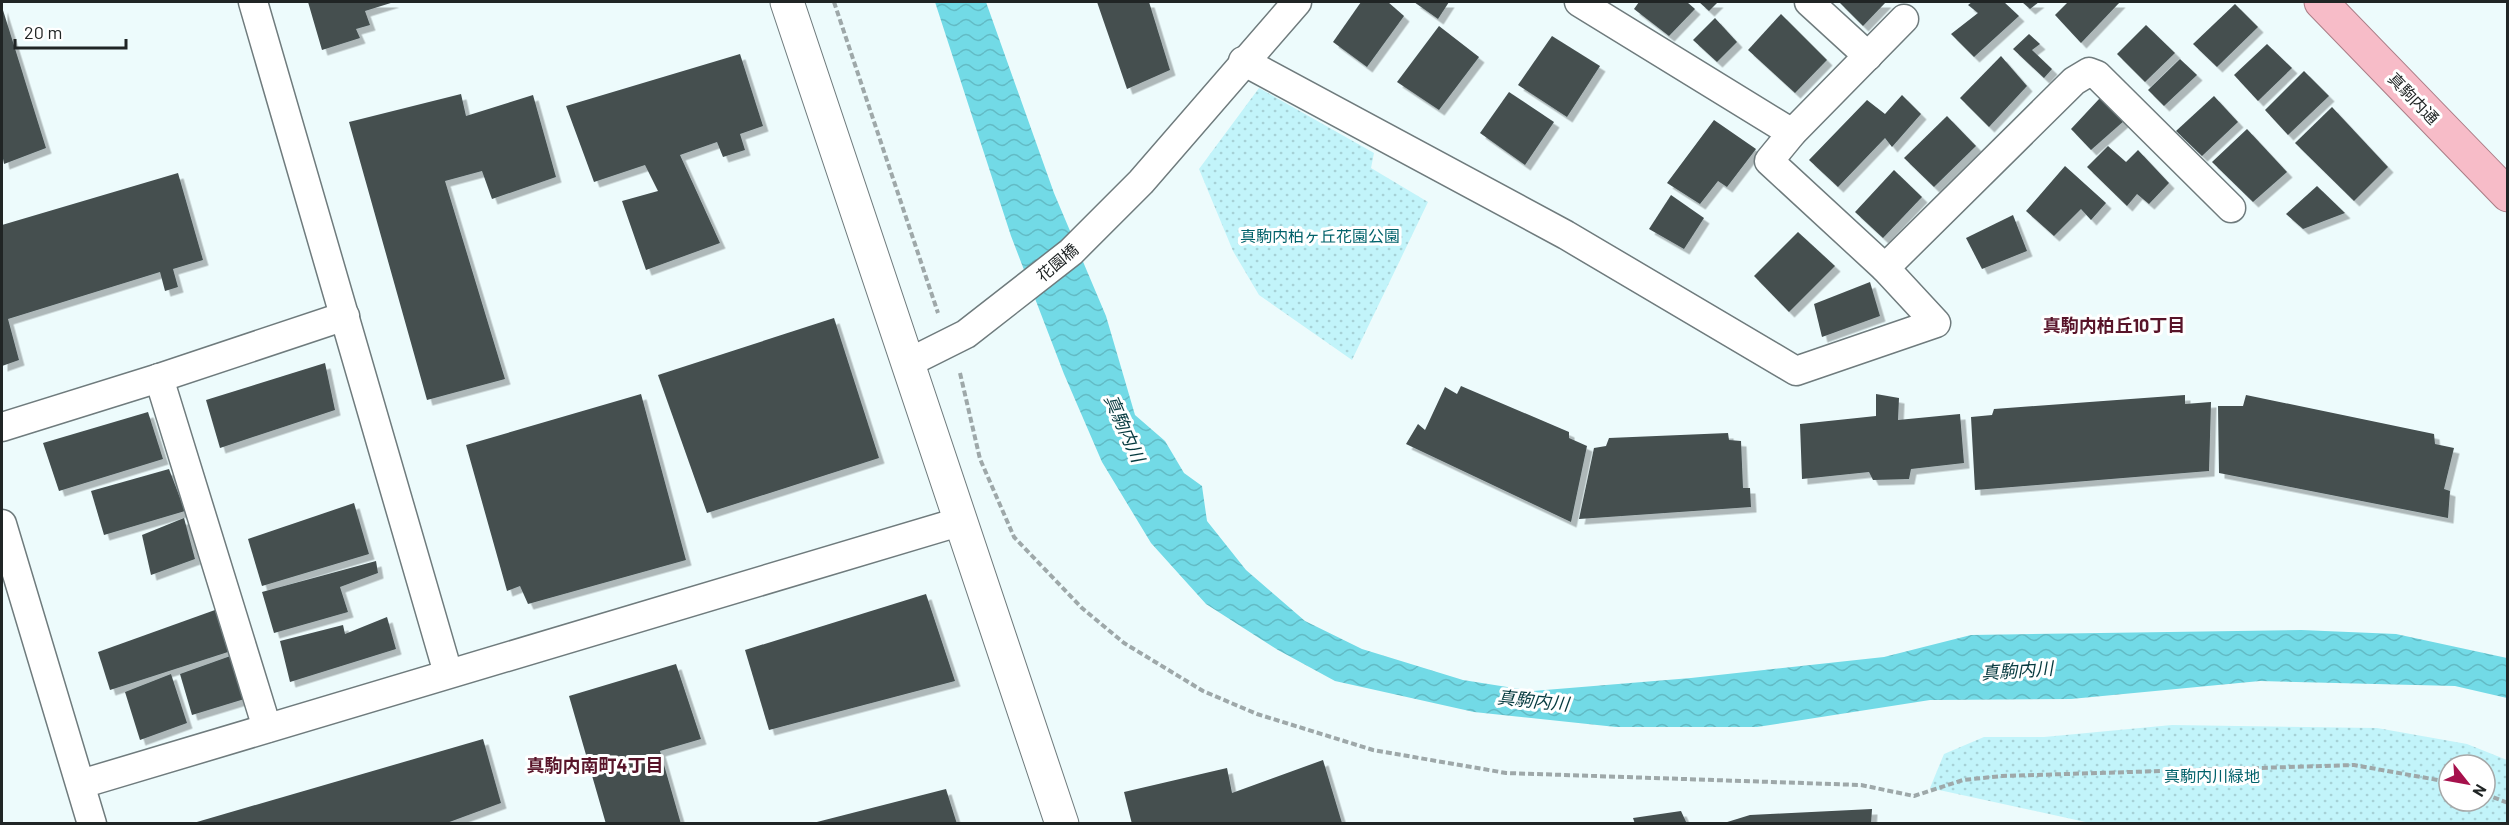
<svg xmlns="http://www.w3.org/2000/svg" width="2509" height="825" font-family="Barlow,'Noto Sans JP',sans-serif">
	<style>
		.park { fill: url(#park-dots); fill-rule: evenodd }
		.water { fill: url(#water-waves) }
		.building { fill: #444f50; filter: url(#shadow) }
		.lines { fill: none; stroke-linecap: round; stroke-linejoin: round }
		.minor-casing { stroke: #6f7b7d; stroke-width: 31 }
		.tertiary-casing { stroke: #6f7b7d; stroke-width: 35 }
		.trunk-casing { stroke: #aa7d86; stroke-width: 35 }
		.path { stroke: #9ea8a9; stroke-width: 4; stroke-dasharray: 6 3; stroke-linecap: butt }
		.minor { stroke: #fff; stroke-width: 28 }
		.tertiary { stroke: #fff; stroke-width: 33 }
		.trunk { stroke: #f7bcc8; stroke-width: 33 }
		.labels { text-anchor: middle; dominant-baseline: central; stroke-width: 6; stroke-linejoin: round; paint-order: stroke }
		.street-label { font-size: 16px; fill: #202525; stroke: #fff }
		.park-label { font-size: 16px; fill: #02626b; stroke: #fff }
		.neighbourhood-label { font-size: 18px; font-weight: bold; fill: #581429; stroke: #fff }
		.water-label { font-size: 18px; font-style: italic; fill: #063a3f; stroke: #fff }
	</style>
	<defs>
		<pattern id="park-dots" width="8" height="8" patternUnits="userSpaceOnUse" patternTransform="scale(1.5)"><rect width="8" height="8" fill="#c2f4fa"/><path d="M2 2h.1M6 6h.1" fill="none" stroke="#a6d1d6" stroke-width="1.8" stroke-linecap="round"/></pattern>
		<pattern id="water-waves" width="16" height="10" patternUnits="userSpaceOnUse" patternTransform="scale(1.5)"><rect width="16" height="10" fill="#72dae6"/><path d="M0 5q4-4 8 0t8 0" fill="none" stroke="#62bbc5"/></pattern>
		<filter id="shadow"><feDropShadow dx="5.5" dy="5.5" stdDeviation="0" flood-color="#0004"/></filter>
	</defs>
	<rect width="100%" height="100%" fill="#edfbfc"/>
	<g class="park">
		<polygon points="1259,88 1374,153 1371,168 1428,202 1352,360 1259,295 1233,251 1199,169"/>
		<path d="M2172,725L2377,728L2467,744L2507,760V823H2090L1930,788L1944,754L1984,737H2044ZM2449,765H2485V801H2449Z"/>
	</g>
	<polygon class="water" points="935,2 986,2 1054,193 1106,316 1135,415 1165,441 1184,473 1202,486 1207,521 1246,570 1305,621 1362,649 1463,680 1533,691 1691,678 1884,657 1971,635 2301,630 2396,634 2507,658 2507,698 2455,686 2260,681 2071,699 1930,700 1757,727 1616,727 1474,712 1335,681 1278,650 1206,604 1151,543 1102,462 1064,374 1011,236"/>
	<g class="building">
		<polygon points="308,2 394,2 365,11 370,25 356,29 360,38 322,50"/>
		<polygon points="1097,2 1149,2 1170,70 1127,89"/>
		<polygon points="1361,2 1388,2 1404,16 1367,67 1333,42"/>
		<polygon points="1414,2 1449,2 1438,19"/>
		<polygon points="1639,2 1687,2 1695,9 1669,36 1634,9"/>
		<polygon points="1699,2 1718,2 1709,11"/>
		<polygon points="1839,2 1886,2 1863,26"/>
		<polygon points="1972,2 2004,2 2019,16 1974,57 1951,34 1978,13 1968,5"/>
		<polygon points="2022,2 2039,2 2030,9"/>
		<polygon points="2068,2 2120,2 2081,43 2055,15"/>
		<polygon points="2235,4 2258,27 2217,67 2193,44"/>
		<polygon points="2,7 46,148 4,164 2,153"/>
		<polygon points="1781,14 1827,60 1795,93 1748,50"/>
		<polygon points="1715,18 1737,42 1717,62 1693,40"/>
		<polygon points="2146,25 2175,53 2145,82 2117,54"/>
		<polygon points="1439,26 1479,57 1439,110 1397,82"/>
		<polygon points="2029,34 2040,44 2032,50 2052,69 2044,78 2013,49"/>
		<polygon points="1552,36 1600,66 1567,117 1518,85"/>
		<polygon points="2267,44 2292,68 2258,101 2234,75"/>
		<polygon points="740,54 763,126 740,134 745,150 723,157 717,142 680,155 720,243 646,270 622,201 658,191 645,165 594,182 566,106"/>
		<polygon points="2001,56 2027,86 1989,127 1960,98"/>
		<polygon points="2180,59 2197,75 2164,106 2148,90"/>
		<polygon points="2304,71 2329,96 2288,135 2265,110"/>
		<polygon points="1509,92 1554,122 1525,165 1480,133"/>
		<polygon points="461,94 466,116 533,95 556,177 492,199 482,171 445,181 505,379 427,400 349,122"/>
		<polygon points="1902,95 1921,114 1892,147 1885,138 1838,187 1809,160 1867,100 1885,114"/>
		<polygon points="2214,96 2238,122 2202,156 2176,131"/>
		<polygon points="2100,98 2125,120 2091,150 2071,129"/>
		<polygon points="2332,107 2388,167 2354,201 2295,143"/>
		<polygon points="1947,116 1976,146 1934,187 1904,158"/>
		<polygon points="1714,120 1756,149 1727,187 1718,181 1700,204 1667,183"/>
		<polygon points="2247,129 2287,172 2253,202 2212,162"/>
		<polygon points="2108,146 2126,162 2138,150 2169,183 2149,204 2137,194 2127,206 2087,167"/>
		<polygon points="2065,166 2106,203 2091,220 2081,209 2054,236 2026,211"/>
		<polygon points="1894,170 1922,197 1883,238 1855,212"/>
		<polygon points="178,173 203,260 173,269 178,287 165,291 160,272 8,319 19,360 2,366 2,225"/>
		<polygon points="2317,186 2345,213 2303,229 2286,214"/>
		<polygon points="1671,195 1704,218 1684,249 1649,229"/>
		<polygon points="2013,215 2027,251 1982,269 1966,238"/>
		<polygon points="1798,232 1835,266 1789,312 1754,276"/>
		<polygon points="1870,282 1880,316 1822,337 1814,304"/>
		<polygon points="834,318 879,458 707,513 658,375"/>
		<polygon points="325,363 335,410 220,448 206,400"/>
		<polygon points="1461,386 1569,432 1569,438 1587,446 1571,522 1406,444 1418,424 1425,430 1445,387 1457,394"/>
		<polygon points="641,394 686,560 528,604 520,586 507,591 466,445"/>
		<polygon points="1876,394 1899,398 1898,420 1960,414 1964,463 1911,469 1909,479 1873,480 1869,472 1802,479 1800,424 1876,416"/>
		<polygon points="2185,395 2185,404 2211,402 2209,471 1975,490 1971,417 1992,415 1994,409"/>
		<polygon points="2246,395 2434,434 2435,444 2454,448 2444,489 2450,491 2448,518 2219,473 2218,406 2243,406"/>
		<polygon points="148,412 163,459 59,491 43,443"/>
		<polygon points="1728,433 1729,440 1741,441 1743,488 1750,488 1751,507 1579,519 1594,448 1606,446 1609,438"/>
		<polygon points="169,469 185,511 104,535 91,491"/>
		<polygon points="354,503 369,554 262,586 248,539"/>
		<polygon points="184,518 195,559 151,575 142,535"/>
		<polygon points="376,561 378,573 340,587 348,612 274,633 262,592"/>
		<polygon points="926,594 955,681 769,730 745,650"/>
		<polygon points="215,610 228,652 110,690 98,652"/>
		<polygon points="387,617 396,649 290,682 280,641 343,625 345,634"/>
		<polygon points="236,654 251,697 192,715 180,674"/>
		<polygon points="676,664 701,739 660,751 681,824 606,824 569,696"/>
		<polygon points="171,674 187,723 140,740 125,692"/>
		<polygon points="483,739 501,803 444,824 190,824"/>
		<polygon points="1323,760 1342,823 1340,824 1132,824 1124,792 1227,768 1232,793"/>
		<polygon points="946,789 957,824 813,824 813,823"/>
		<polygon points="1872,809 1871,824 1724,823 1750,815"/>
		<polygon points="1681,811 1687,824 1635,824 1633,818"/>
	</g>
	<g class="lines">
		<g class="minor-casing">
			<g id="minor">
				<polyline points="253,2 448,673"/>
				<polyline points="1579,2 1792,133"/>
				<polyline points="1809,2 1868,56"/>
				<polyline points="1243,61 1566,235 1796,371 1936,323 1885,268 2074,81 2089,72 2097,75 2231,208"/>
				<polyline points="1885,268 1769,161 1792,133 1904,19"/>
				<polyline points="908,363 966,334 1071,252 1141,182 1297,2"/>
				<polyline points="159,378 267,728"/>
				<polyline points="2,427 159,378 345,316"/>
				<polyline points="2,524 92,824"/>
				<polyline points="81,784 962,521"/>
			</g>
		</g>
		<g class="tertiary-casing">
			<polyline id="tertiary" points="787,2 1062,824"/>
		</g>
		<g class="trunk-casing">
			<polyline id="trunk" points="2321,2 2508,195"/>
		</g>
		<g class="path">
			<polyline points="834,2 938,313"/>
			<polyline points="960,373 980,459 1014,537 1082,608 1124,643 1203,691 1257,714 1373,750 1506,773 1861,785 1914,796 1963,780 2002,776 2354,765 2449,782"/>
			<polyline points="2485,794 2508,803"/>
		</g>
		<use href="#minor" class="minor"/>
		<use href="#tertiary" class="tertiary"/>
		<use href="#trunk" class="trunk"/>
	</g>
	<g class="labels">
		<g class="street-label">
			<text transform="translate(2414 98) rotate(46)">真駒内通</text>
			<text transform="translate(1057 262) rotate(-40)">花園橋</text>
		</g>
		<g class="park-label">
			<text x="1320" y="235">真駒内柏ヶ丘花園公園</text>
			<text x="2212" y="775">真駒内川緑地</text>
		</g>
		<g class="neighbourhood-label">
			<text x="2114" y="325">真駒内柏丘10丁目</text>
			<text x="595" y="765">真駒内南町4丁目</text>
		</g>
		<g class="water-label">
			<text transform="translate(1125 428) rotate(66)">真駒内川</text>
			<text transform="translate(2017 670) rotate(-4)">真駒内川</text>
			<text transform="translate(1533 700) rotate(6)">真駒内川</text>
		</g>
	</g>
	<rect width="2509" height="825" fill="none" stroke="#202525" stroke-width="6"/>
	<g transform="translate(2467 783) rotate(121)"><circle r="28" fill="#ffffff" stroke="#a6a8a8" stroke-width="1.5"/>
	<path d="M0-4.5L10 22L0 15L-10 22Z" fill="#a6114c"/>
	<text y="-9" font-size="16" font-weight="bold" text-anchor="middle" fill="#202525">N</text>
	</g>
	<path d="M15 39v9h111v-9" fill="none" stroke="#202525" stroke-width="3"/>
	<text x="24" y="39" font-size="18" fill="#202525" stroke="#ffffff" stroke-width="4.5" paint-order="stroke">20 m</text>
</svg>
